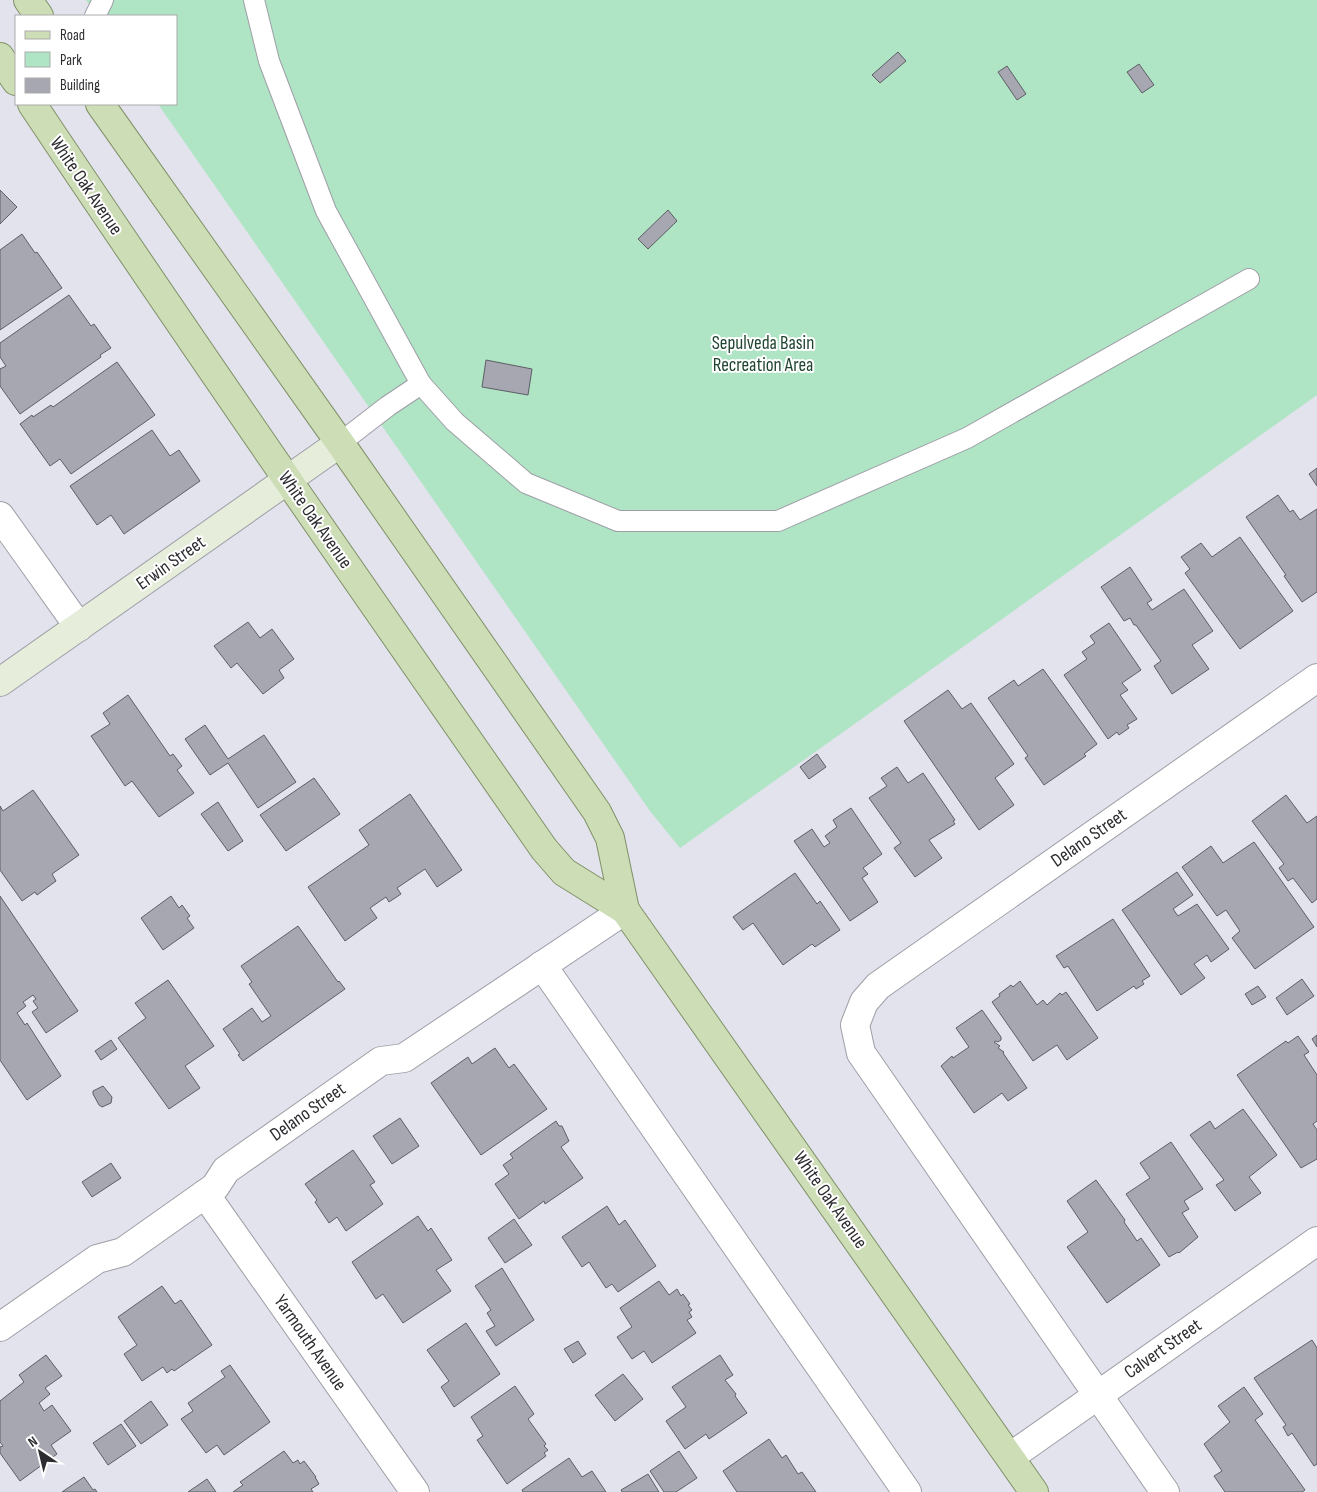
<svg xmlns="http://www.w3.org/2000/svg" width="1317" height="1492" font-family="'Sofia Sans Condensed',sans-serif">
	<style>
		.green { fill: #afe4c4 }
		.building { fill: #a6a7b0; stroke: #5d5e66 }
		.lines { fill: none; stroke-linecap: round; stroke-linejoin: round }
		.lane-casing { stroke: #9e9ea7; stroke-width: 22 }
		.street-casing { stroke: #9e9ea7; stroke-width: 30 }
		.secondary-casing { stroke: #9e9ea7; stroke-width: 30 }
		.primary-casing { stroke: #809168; stroke-width: 30 }
		.lane { stroke: #fff; stroke-width: 20 }
		.street { stroke: #fff; stroke-width: 28 }
		.secondary { stroke: #e6eedb; stroke-width: 28 }
		.primary { stroke: #cdddb6; stroke-width: 28 }
		.labels { text-anchor: middle; dominant-baseline: central; stroke-width: 4; stroke-linejoin: round; paint-order: stroke }
		.street-label { font-size: 19px; fill: #2d2d31; stroke: #fff }
		.park-label { font-size: 19px; fill: #1f4530; stroke: #fff }
	</style>
	<rect width="100%" height="100%" fill="#e2e3ec"/>
	<polygon class="green" points="86,0 1317,0 1317,395 680,848 650,811 158,104 176,104 176,16 97,16"/>
	<g class="building">
		<polygon points="898,52 906,61 880,83 872,75"/>
		<polygon points="1139,64 1154,85 1142,93 1127,72"/>
		<polygon points="1007,66 1026,94 1017,100 998,72"/>
		<polygon points="0,190 17,207 0,224"/>
		<polygon points="668,210 677,221 648,249 638,239"/>
		<polygon points="22,234 35,253 37,252 62,288 0,330 0,250"/>
		<polygon points="69,295 91,326 94,324 111,348 100,355 101,357 20,414 0,386 0,369 6,366 0,357 0,343"/>
		<polygon points="486,360 532,369 528,395 482,387"/>
		<polygon points="117,362 155,415 71,474 60,459 50,466 20,424 32,415 33,417 51,405 53,407"/>
		<polygon points="152,430 170,456 179,450 200,481 124,534 111,515 97,525 70,486"/>
		<polygon points="1317,468 1317,486 1309,474"/>
		<polygon points="1278,495 1290,512 1293,510 1300,520 1317,509 1317,592 1302,602 1284,576 1286,575 1246,517"/>
		<polygon points="1240,537 1293,611 1240,649 1185,573 1190,569 1181,557 1201,543 1212,557"/>
		<polygon points="1130,567 1152,600 1147,603 1152,610 1184,589 1213,631 1192,645 1209,669 1172,694 1154,666 1161,661 1136,625 1134,625 1130,618 1124,621 1101,587"/>
		<polygon points="248,622 260,638 272,629 294,659 279,670 284,678 263,694 237,663 231,668 214,646"/>
		<polygon points="1109,623 1141,670 1122,683 1128,690 1120,695 1137,719 1127,725 1129,728 1119,735 1117,732 1108,739 1064,675 1087,659 1082,652 1095,643 1090,636"/>
		<polygon points="1043,669 1097,744 1084,754 1086,756 1044,785 1025,758 1028,756 988,698 1014,680 1018,686"/>
		<polygon points="948,690 962,709 971,703 1014,764 995,778 1014,805 979,830 904,721"/>
		<polygon points="128,695 170,756 173,754 182,766 177,770 194,793 159,817 132,781 125,786 91,736 110,724 103,713"/>
		<polygon points="205,725 228,759 264,735 296,782 258,808 228,763 210,775 185,739"/>
		<polygon points="817,754 826,767 809,779 800,767"/>
		<polygon points="897,767 908,783 923,773 955,820 953,821 955,824 929,840 942,858 915,877 894,848 901,843 869,798 887,786 881,778"/>
		<polygon points="314,778 340,814 286,851 260,815"/>
		<polygon points="33,790 79,855 52,874 56,881 37,895 35,892 22,901 0,870 0,806 3,811"/>
		<polygon points="410,794 462,870 437,887 425,869 397,888 401,894 389,902 386,897 370,908 377,918 345,941 308,887 369,845 359,830"/>
		<polygon points="1286,795 1307,823 1317,816 1317,899 1312,903 1293,878 1288,881 1279,868 1284,864 1252,821"/>
		<polygon points="218,802 243,841 228,851 201,814"/>
		<polygon points="851,808 882,854 863,868 868,874 862,878 878,902 850,921 794,841 812,829 824,847 830,843 825,836 837,827 833,820"/>
		<polygon points="1254,842 1314,927 1255,969 1232,938 1240,931 1226,910 1217,916 1182,867 1211,846 1223,863"/>
		<polygon points="1177,872 1193,895 1173,909 1178,916 1197,904 1229,949 1211,962 1207,955 1194,964 1205,978 1181,995 1122,910"/>
		<polygon points="795,873 817,904 820,901 840,930 815,947 812,944 783,965 753,923 743,930 733,917"/>
		<polygon points="0,896 78,1011 46,1033 32,1012 38,1008 33,1001 36,999 33,995 23,1002 26,1006 17,1013 25,1025 27,1023 61,1076 27,1100 0,1060"/>
		<polygon points="171,896 179,908 182,905 190,916 187,918 194,928 163,950 141,918"/>
		<polygon points="1113,919 1150,976 1142,981 1144,984 1136,989 1134,986 1097,1011 1068,966 1064,968 1056,956"/>
		<polygon points="298,926 338,982 339,981 345,989 243,1061 238,1055 240,1054 223,1029 252,1008 262,1022 271,1016 249,984 252,982 241,966"/>
		<polygon points="1302,979 1314,996 1287,1015 1276,998"/>
		<polygon points="168,980 214,1046 185,1066 200,1088 169,1109 118,1038 146,1018 135,1003"/>
		<polygon points="1020,981 1037,1005 1043,1000 1047,1005 1060,993 1062,995 1066,992 1098,1038 1067,1060 1057,1045 1033,1061 992,1002 1000,996 999,994 1011,985 1013,987"/>
		<polygon points="1258,986 1266,997 1252,1005 1245,994"/>
		<polygon points="982,1010 1001,1037 1001,1040 998,1042 996,1041 994,1042 1000,1046 998,1048 1004,1052 1003,1053 1027,1088 1008,1101 1002,1093 974,1113 941,1066 952,1056 953,1058 969,1047 956,1028"/>
		<polygon points="1317,1035 1317,1047 1312,1039"/>
		<polygon points="1298,1036 1309,1052 1304,1055 1317,1075 1317,1121 1313,1124 1317,1130 1317,1159 1301,1168 1237,1075 1286,1041 1288,1043"/>
		<polygon points="111,1040 117,1049 101,1060 95,1051"/>
		<polygon points="495,1048 509,1068 514,1064 547,1109 481,1155 431,1083 468,1057 472,1064"/>
		<polygon points="103,1086 112,1097 111,1103 102,1107 99,1105 93,1094 93,1091"/>
		<polygon points="1243,1109 1277,1155 1249,1177 1261,1193 1235,1211 1216,1185 1224,1180 1190,1135 1210,1121 1215,1129"/>
		<polygon points="400,1118 419,1146 392,1164 373,1136"/>
		<polygon points="556,1121 559,1126 562,1126 569,1141 561,1147 583,1178 545,1204 544,1201 519,1219 495,1184 509,1174 503,1165 513,1158 510,1154"/>
		<polygon points="1171,1142 1203,1189 1184,1201 1189,1209 1182,1213 1198,1237 1179,1253 1178,1252 1169,1257 1126,1194 1150,1178 1140,1163"/>
		<polygon points="353,1150 375,1182 370,1185 383,1204 346,1231 337,1217 329,1223 315,1202 317,1200 305,1184"/>
		<polygon points="111,1163 121,1178 92,1197 82,1182"/>
		<polygon points="1096,1180 1125,1220 1124,1222 1137,1241 1141,1238 1160,1265 1107,1303 1067,1247 1088,1232 1067,1201"/>
		<polygon points="607,1206 619,1225 625,1220 656,1266 618,1292 612,1284 606,1288 589,1262 582,1267 562,1237"/>
		<polygon points="418,1216 428,1231 431,1228 452,1260 436,1270 451,1291 403,1323 383,1294 376,1299 352,1262"/>
		<polygon points="514,1219 532,1245 505,1263 488,1238"/>
		<polygon points="502,1268 534,1320 496,1346 486,1331 495,1326 487,1313 491,1310 475,1286"/>
		<polygon points="659,1281 669,1295 677,1289 681,1296 683,1294 690,1304 688,1305 692,1310 689,1312 692,1317 687,1320 696,1333 652,1363 644,1351 632,1359 617,1337 632,1327 620,1308"/>
		<polygon points="162,1286 175,1304 181,1300 212,1345 174,1371 172,1369 167,1373 163,1367 142,1381 124,1354 137,1345 118,1317"/>
		<polygon points="466,1323 500,1374 454,1407 441,1387 449,1381 427,1350"/>
		<polygon points="1312,1340 1317,1348 1317,1464 1314,1466 1292,1433 1288,1436 1283,1427 1286,1425 1254,1378"/>
		<polygon points="578,1341 586,1354 573,1363 564,1349"/>
		<polygon points="46,1355 62,1376 45,1388 50,1394 39,1403 44,1411 52,1405 71,1431 51,1445 57,1454 20,1481 0,1453 0,1447 3,1446 0,1442 0,1401 24,1382 19,1375"/>
		<polygon points="720,1355 733,1375 725,1380 736,1394 735,1396 747,1413 709,1439 706,1434 685,1449 666,1421 686,1407 672,1387"/>
		<polygon points="230,1365 270,1422 224,1455 217,1445 206,1453 181,1419 193,1411 188,1403 225,1377 221,1371"/>
		<polygon points="623,1374 643,1399 615,1421 595,1395"/>
		<polygon points="515,1386 534,1414 528,1419 546,1444 544,1446 548,1450 544,1453 546,1456 507,1484 477,1440 483,1436 471,1417"/>
		<polygon points="1244,1387 1263,1414 1255,1420 1305,1490 1302,1492 1225,1492 1214,1476 1222,1471 1204,1444 1230,1422 1218,1406"/>
		<polygon points="151,1401 168,1425 141,1444 124,1421"/>
		<polygon points="121,1424 136,1446 108,1465 93,1443"/>
		<polygon points="769,1439 782,1458 786,1455 798,1474 802,1472 816,1492 737,1492 723,1471"/>
		<polygon points="284,1451 293,1463 298,1460 300,1464 304,1461 316,1477 315,1477 319,1484 311,1489 313,1492 233,1492 243,1485 240,1482"/>
		<polygon points="679,1451 697,1478 676,1492 664,1492 650,1471"/>
		<polygon points="569,1458 582,1477 592,1471 606,1492 523,1492 522,1490"/>
		<polygon points="648,1474 659,1492 622,1492 621,1490"/>
		<polygon points="84,1477 93,1490 95,1489 97,1492 62,1492"/>
		<polygon points="207,1479 216,1492 188,1492"/>
	</g>
	<g class="lines">
		<g class="lane-casing">
			<g id="lane">
				<polyline points="254,0 269,61 326,211 421,384 455,422 526,483 618,521 778,521 967,438 1249,279"/>
				<polyline points="95,16 103,0"/>
				<polyline points="340,443 388,406 421,384"/>
			</g>
		</g>
		<g class="street-casing">
			<g id="street">
				<polyline points="0,516 79,627"/>
				<polyline points="542,965 907,1492"/>
				<polyline points="205,1194 415,1492"/>
				<polyline points="0,1327 97,1259 123,1252 215,1187 226,1170 381,1061 404,1058 625,910"/>
				<polyline points="1010,1457 1317,1241"/>
				<polyline points="1165,1492 861,1053 855,1025 864,1002 878,986 1317,678"/>
			</g>
		</g>
		<g class="secondary-casing">
			<polyline id="secondary" points="0,682 340,443"/>
		</g>
		<g class="primary-casing">
			<g id="primary">
				<polyline points="28,0 39,16"/>
				<polyline points="0,57 16,81"/>
				<path d="M32,104C199,354 372,602 544,849L564,872L625,910L1034,1492"/>
				<polyline points="100,104 340,443 597,812 610,838 625,910"/>
			</g>
		</g>
		<use href="#lane" class="lane"/>
		<use href="#street" class="street"/>
		<use href="#secondary" class="secondary"/>
		<use href="#primary" class="primary"/>
	</g>
	<g class="labels">
		<g class="street-label">
			<text transform="translate(86 186) rotate(56)">White Oak Avenue</text>
			<text transform="translate(315 520) rotate(55)">White Oak Avenue</text>
			<text transform="translate(171 563) rotate(-35)">Erwin Street</text>
			<text transform="translate(1089 838) rotate(-35)">Delano Street</text>
			<text transform="translate(308 1112) rotate(-35)">Delano Street</text>
			<text transform="translate(830 1200) rotate(55)">White Oak Avenue</text>
			<text transform="translate(310 1343) rotate(55)">Yarmouth Avenue</text>
			<text transform="translate(1163 1349) rotate(-35)">Calvert Street</text>
		</g>
		<g class="park-label">
			<text x="763" y="343">Sepulveda Basin<tspan x="763" dy="22">Recreation Area</tspan></text>
		</g>
	</g>
	<rect x="15" y="15" width="162" height="90" fill="#ffffff" stroke="#ababad"/>
	<rect x="25" y="31" width="25" height="8" fill="#cdddb6" stroke="#ababad"/>
	<text x="60" y="40" font-size="15" fill="#2d2d31">Road</text>
	<rect x="25" y="52" width="25" height="15" fill="#afe4c4" stroke="#ababad"/>
	<text x="60" y="65" font-size="15" fill="#2d2d31">Park</text>
	<rect x="25" y="78" width="25" height="15" fill="#a6a7b0" stroke="#ababad"/>
	<text x="60" y="90" font-size="15" fill="#2d2d31">Building</text>
	<g transform="translate(40 1452) rotate(325)" stroke="#ffffff" stroke-width="4" paint-order="stroke">
	<path d="M0-4L9 19L0 12L-9 19Z" fill="#2d2d31"/>
	<text y="-8" font-size="14" font-weight="bold" text-anchor="middle" fill="#2d2d31">N</text>
	</g>
</svg>
